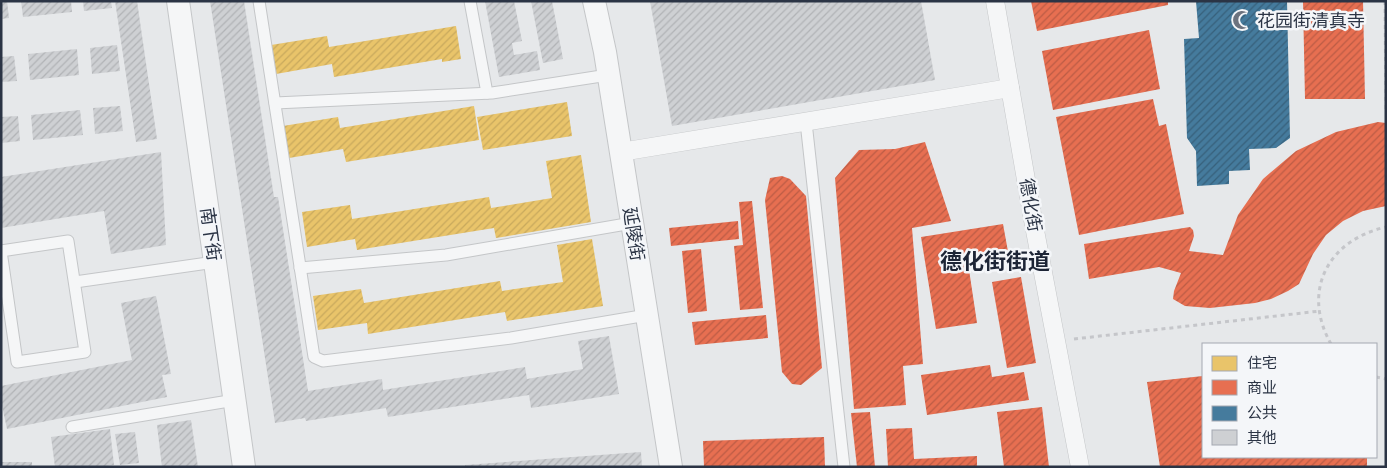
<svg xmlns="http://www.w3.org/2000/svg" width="1387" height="468" font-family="Poppins,'Noto Sans SC',sans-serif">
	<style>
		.homes { fill: url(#homes-hatch) }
		.shops { fill: url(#shops-hatch) }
		.public { fill: url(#public-hatch) }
		.building { fill: url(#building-hatch) }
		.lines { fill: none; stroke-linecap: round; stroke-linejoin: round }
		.service-casing { stroke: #c4c6c8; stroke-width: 13 }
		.pedestrian-casing { stroke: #c4c6c8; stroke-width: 19 }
		.minor-casing { stroke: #c4c6c8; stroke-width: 24 }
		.path { stroke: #c5c6ca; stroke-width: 3; stroke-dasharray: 4 4; stroke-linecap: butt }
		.service { stroke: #f5f6f7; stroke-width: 11 }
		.pedestrian { stroke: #f5f6f7; stroke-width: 18 }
		.minor { stroke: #f5f6f7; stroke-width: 22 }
		.labels { text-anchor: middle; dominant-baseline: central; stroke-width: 5; stroke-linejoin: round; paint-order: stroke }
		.poi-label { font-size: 18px; fill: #2b3445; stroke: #f4f6f9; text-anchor: start }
		.street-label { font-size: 18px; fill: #2b3445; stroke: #f4f6f9 }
		.district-label { font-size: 22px; font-weight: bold; fill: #1d2536; stroke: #f4f6f9 }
	</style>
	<defs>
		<pattern id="homes-hatch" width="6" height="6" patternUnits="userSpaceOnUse" patternTransform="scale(1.25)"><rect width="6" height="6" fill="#e9c46a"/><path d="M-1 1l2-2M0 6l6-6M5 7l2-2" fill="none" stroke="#c8a95d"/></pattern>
		<pattern id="shops-hatch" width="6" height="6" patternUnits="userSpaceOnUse" patternTransform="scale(1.25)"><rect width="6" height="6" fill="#e76f51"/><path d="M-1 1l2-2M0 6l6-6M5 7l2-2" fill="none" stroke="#bb5c45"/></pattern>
		<pattern id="public-hatch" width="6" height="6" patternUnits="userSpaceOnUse" patternTransform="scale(1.25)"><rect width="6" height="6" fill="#457b9d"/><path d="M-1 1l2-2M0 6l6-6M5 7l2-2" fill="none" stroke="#37607b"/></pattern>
		<pattern id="building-hatch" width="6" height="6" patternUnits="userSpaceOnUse" patternTransform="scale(1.25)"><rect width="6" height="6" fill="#ced0d3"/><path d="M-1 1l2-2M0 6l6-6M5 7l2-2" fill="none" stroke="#b1b3b6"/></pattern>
	</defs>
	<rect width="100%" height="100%" fill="#e6e8ea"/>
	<g class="homes">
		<polygon points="456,26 461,59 442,62 442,59 334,77 332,64 276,74 271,45 327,36 329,47"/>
		<polygon points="567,102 572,136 483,150 477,117"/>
		<polygon points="474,106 479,140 346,162 343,149 289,158 283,126 338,117 340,128"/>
		<polygon points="581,155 591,222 496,238 494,228 357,250 355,239 307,247 302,212 350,205 352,219 489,197 491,208 552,198 546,161"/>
		<polygon points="592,239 603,306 507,321 505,312 368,334 367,323 318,330 313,296 361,289 364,303 500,281 502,291 563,282 557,245"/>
	</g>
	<g class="shops">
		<polygon points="1031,1 1168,1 1168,5 1037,31"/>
		<polygon points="1303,1 1363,1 1365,99 1305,99"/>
		<polygon points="1149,30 1160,89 1053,110 1042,51"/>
		<polygon points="1153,99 1159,126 1166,124 1184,214 1079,235 1056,117"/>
		<polygon points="1378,122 1386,123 1386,206 1363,211 1343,221 1326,235 1313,254 1299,284 1288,291 1271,299 1255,303 1210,308 1185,306 1173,299 1174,291 1181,273 1159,267 1089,279 1084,244 1190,227 1193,230 1194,236 1189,251 1223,255 1238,215 1263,179 1296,151 1336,132"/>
		<polygon points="925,142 951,221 912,228 923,364 903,366 906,405 854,409 835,178 859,150 895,149"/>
		<polygon points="782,176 790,179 806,196 822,368 801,385 792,384 782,372 765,200 770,178"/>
		<polygon points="752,201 763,308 740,310 734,246 743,245 739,202"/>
		<polygon points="738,221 739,239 671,246 669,228"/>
		<polygon points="1003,224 1009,257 968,263 977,323 936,329 921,237"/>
		<polygon points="701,249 707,311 688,313 682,251"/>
		<polygon points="1021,277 1036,363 1007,368 992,282"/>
		<polygon points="766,315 768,338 695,345 692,322"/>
		<polygon points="990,365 992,377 1024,372 1029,400 927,415 921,375"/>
		<polygon points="1203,376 1203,457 1367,457 1367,467 1160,467 1147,382"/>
		<polygon points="1042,407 1049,467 1004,467 997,412"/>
		<polygon points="870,412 875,467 857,467 851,413"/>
		<polygon points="912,428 914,459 977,456 977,467 888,467 886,429"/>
		<polygon points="824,437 825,467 704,467 703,441"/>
	</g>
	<polygon class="public" points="1196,1 1287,1 1290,138 1276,148 1249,149 1250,170 1229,171 1229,184 1197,186 1196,151 1187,138 1184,39 1199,38"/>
	<g class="building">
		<polygon points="1,1 7,1 9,18 1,19"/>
		<polygon points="21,1 71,1 72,12 23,17"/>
		<polygon points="83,1 111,1 112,8 84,11"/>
		<polygon points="115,1 137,1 157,139 136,142"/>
		<polygon points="210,1 244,1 274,197 278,197 308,391 382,379 383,390 525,367 527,379 583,369 578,341 609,336 619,394 531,408 529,395 388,417 386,408 306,421 305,418 275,423"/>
		<polygon points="485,1 514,1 522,41 512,43 514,55 537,51 540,70 499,77"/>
		<polygon points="531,1 552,1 563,59 543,63"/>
		<polygon points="650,1 921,1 935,80 672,126"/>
		<polygon points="117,45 120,71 92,74 90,48"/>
		<polygon points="77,49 79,75 30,80 28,54"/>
		<polygon points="14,56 17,81 1,82 1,57"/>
		<polygon points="120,106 123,131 95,134 93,108"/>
		<polygon points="80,110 83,135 33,140 31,115"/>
		<polygon points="18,116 20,141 1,143 1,117"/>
		<polygon points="161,152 166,245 111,254 104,211 1,228 1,177"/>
		<polygon points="156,296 171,374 162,375 167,397 7,429 1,401 1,386 132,360 121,303"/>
		<polygon points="191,420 198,467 162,467 157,425"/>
		<polygon points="110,429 114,465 101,467 55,467 51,437"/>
		<polygon points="135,432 139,463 120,465 115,434"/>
		<polygon points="641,452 642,467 465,467 465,465"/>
		<rect x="1" y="462" width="31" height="5"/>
	</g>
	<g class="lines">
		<g class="service-casing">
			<g id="service">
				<polyline points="259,1 314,357 323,361 511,338 647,315"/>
				<polyline points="470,1 487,93"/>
				<polyline points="275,103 492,93 608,75"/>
				<polyline points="806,122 844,467"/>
				<polyline points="1,251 68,241 85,352 17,362 1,251"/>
				<polyline points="300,268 446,255 632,223"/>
				<polyline points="75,282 215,262"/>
				<polyline points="72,427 235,400"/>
			</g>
		</g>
		<g class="pedestrian-casing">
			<g id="pedestrian">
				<polyline points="995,1 1033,220 1080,467"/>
				<polyline points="621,152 1010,88"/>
			</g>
		</g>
		<g class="minor-casing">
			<g id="minor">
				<polyline points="178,1 244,467"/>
				<polyline points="594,1 605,52 671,467"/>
			</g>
		</g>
		<g class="path">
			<polyline points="1385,1 1386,112"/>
			<polyline points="1074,339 1320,311"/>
			<path d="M1331,344C1301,291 1328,240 1386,227"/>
			<polyline points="1376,377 1386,379"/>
		</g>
		<use href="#service" class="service"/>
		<use href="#pedestrian" class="pedestrian"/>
		<use href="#minor" class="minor"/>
	</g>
	<defs>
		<g id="mosque-bare" transform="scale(1.5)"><path d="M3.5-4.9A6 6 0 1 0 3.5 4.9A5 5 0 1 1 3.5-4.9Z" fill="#6c737f" stroke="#f4f6f9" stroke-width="2.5" paint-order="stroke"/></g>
	</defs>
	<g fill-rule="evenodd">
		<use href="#mosque-bare" x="1242" y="20"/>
	</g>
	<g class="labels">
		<g class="poi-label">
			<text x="1257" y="20">花园街清真寺</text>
		</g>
		<g class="street-label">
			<text transform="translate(1031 205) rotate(80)">德化街</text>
			<text transform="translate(211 234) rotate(82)">南下街</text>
			<text transform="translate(634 234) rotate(81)">延陵街</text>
		</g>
		<g class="district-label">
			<text x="995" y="261">德化街街道</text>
		</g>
	</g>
	<rect width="1387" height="468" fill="none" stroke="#2b3445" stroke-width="5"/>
	<rect x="1202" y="343" width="175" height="115" fill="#f4f6f9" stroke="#a4a8b1"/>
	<rect x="1212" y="356" width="25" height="15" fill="#e9c46a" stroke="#a4a8b1"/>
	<text x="1247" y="368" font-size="15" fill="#2b3445">住宅</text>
	<rect x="1212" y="380" width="25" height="15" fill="#e76f51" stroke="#a4a8b1"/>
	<text x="1247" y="393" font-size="15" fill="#2b3445">商业</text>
	<rect x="1212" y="406" width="25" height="15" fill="#457b9d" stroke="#a4a8b1"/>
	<text x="1247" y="418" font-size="15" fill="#2b3445">公共</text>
	<rect x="1212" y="430" width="25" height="15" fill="#ced0d3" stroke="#a4a8b1"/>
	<text x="1247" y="443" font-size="15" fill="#2b3445">其他</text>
</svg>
